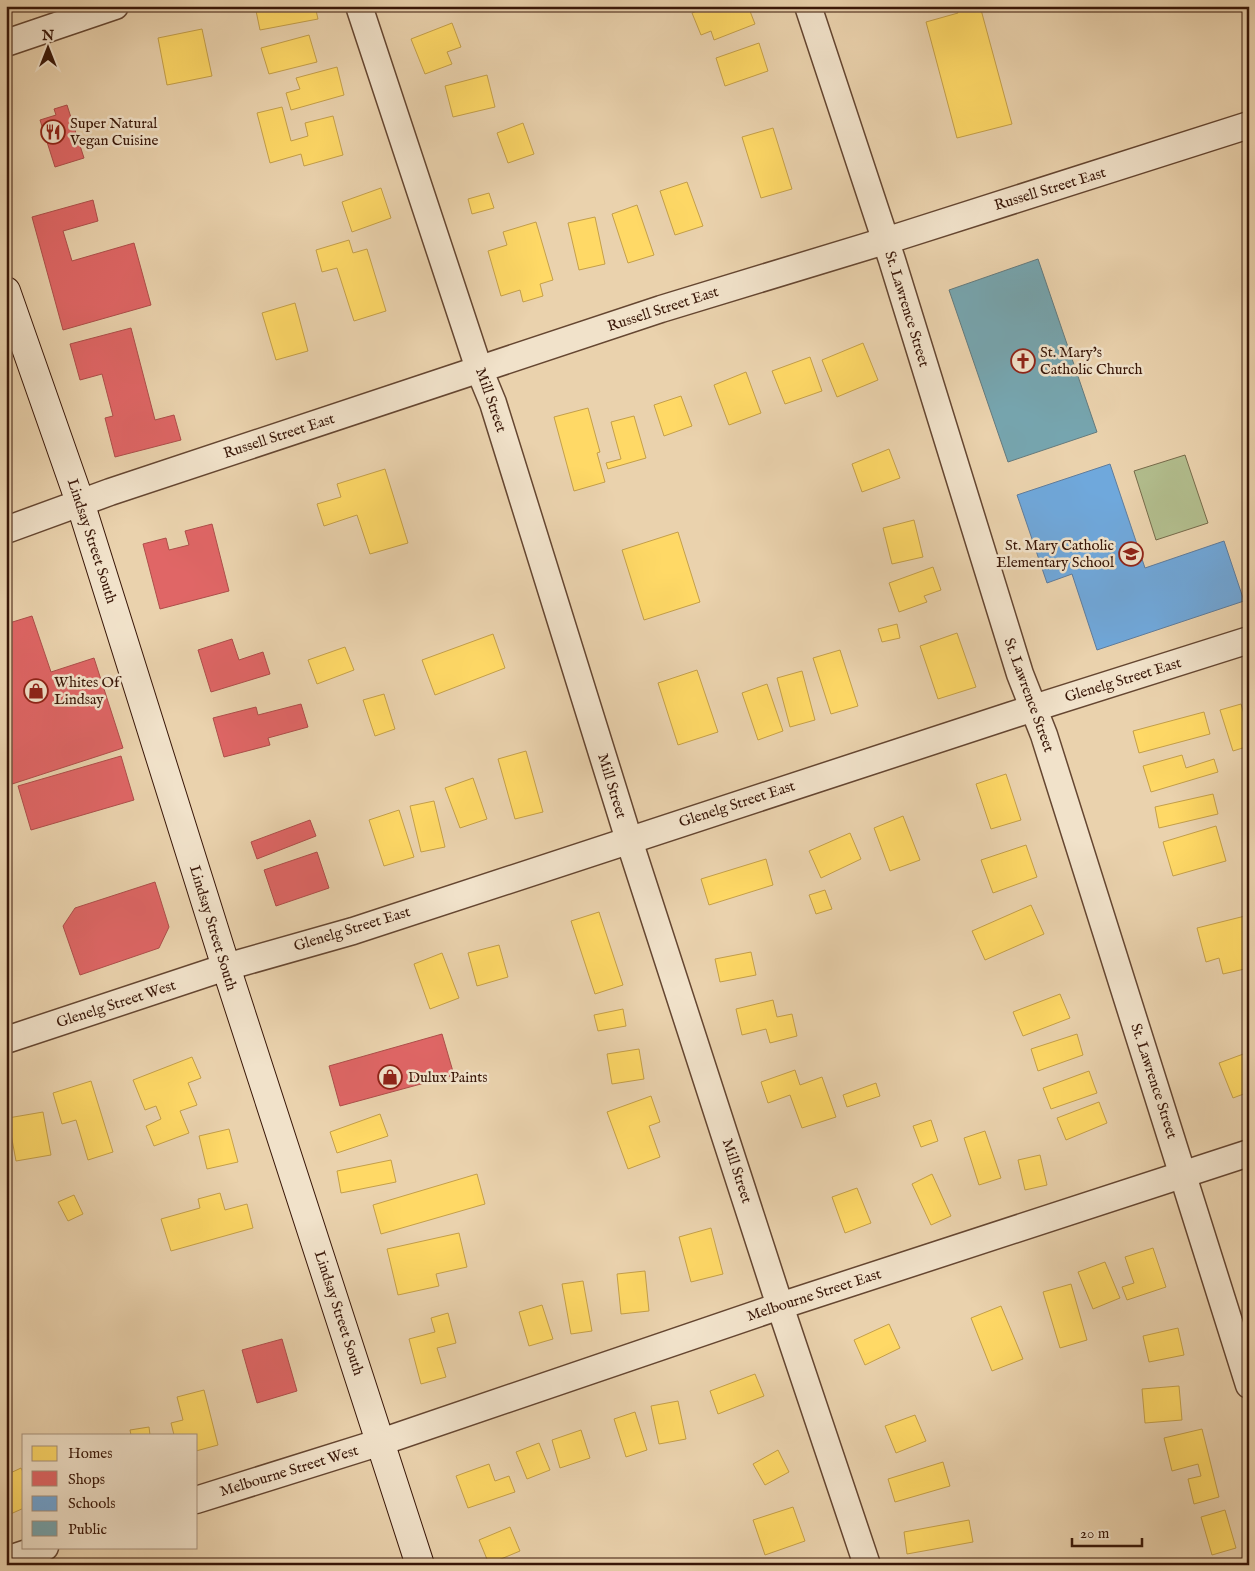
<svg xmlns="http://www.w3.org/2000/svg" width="1255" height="1571" font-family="'IM FELL English',serif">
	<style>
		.green { fill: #b2bd8d; stroke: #766a4a }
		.homes { fill: #ffd966; stroke: #c49f4a }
		.shops { fill: #e06666; stroke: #ae4e4a }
		.schools { fill: #6fa8dc; stroke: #5f7c9c }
		.public { fill: #76a5af; stroke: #647a7d }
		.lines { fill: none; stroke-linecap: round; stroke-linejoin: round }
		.minor-casing { stroke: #654631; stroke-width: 29 }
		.secondary-casing { stroke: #391708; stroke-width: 30 }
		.minor { stroke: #f1e2ca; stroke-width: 26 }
		.secondary { stroke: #f1e2ca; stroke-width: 28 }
		.labels { text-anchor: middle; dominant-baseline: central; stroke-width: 5; stroke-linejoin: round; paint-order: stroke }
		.poi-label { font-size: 15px; fill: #391708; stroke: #f1e2ca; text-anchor: start }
		.street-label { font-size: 15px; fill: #391708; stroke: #f1e2ca }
	</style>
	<rect width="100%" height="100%" fill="#ead2ad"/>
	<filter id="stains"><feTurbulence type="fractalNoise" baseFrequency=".004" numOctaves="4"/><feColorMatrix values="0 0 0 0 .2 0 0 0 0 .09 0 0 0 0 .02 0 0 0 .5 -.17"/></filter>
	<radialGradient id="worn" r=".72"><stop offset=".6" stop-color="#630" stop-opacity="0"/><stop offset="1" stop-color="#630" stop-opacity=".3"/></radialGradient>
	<polygon class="green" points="1185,455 1208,523 1156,540 1134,471"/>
	<g class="homes">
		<polygon points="255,6 315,6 318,19 260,30"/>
		<polygon points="709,6 748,6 755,24 714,40 711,31 701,35 692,13"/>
		<polygon points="956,6 980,6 1012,124 957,138 926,22 958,13"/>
		<polygon points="452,23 461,47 447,52 452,64 425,74 411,39"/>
		<polygon points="202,29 212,76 167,85 158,38"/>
		<polygon points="309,35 317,62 269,74 261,48"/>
		<polygon points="759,43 768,71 725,86 716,58"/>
		<polygon points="337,67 344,95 291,110 286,93 300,89 296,78"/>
		<polygon points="487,75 495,107 453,117 445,86"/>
		<polygon points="282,107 291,141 308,136 305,123 333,116 343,155 304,166 301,154 270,163 257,113"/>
		<polygon points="523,123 534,154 508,163 497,133"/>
		<polygon points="773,128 792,189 761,198 742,137"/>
		<polygon points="687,182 703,226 675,235 660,191"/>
		<polygon points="381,188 391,218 352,232 342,202"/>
		<polygon points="489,193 494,208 472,214 468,199"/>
		<polygon points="637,205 654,255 628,263 612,214"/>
		<polygon points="595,217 605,264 579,270 568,223"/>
		<polygon points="536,222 553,280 540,284 543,296 523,302 520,290 501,296 488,251 507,245 503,232"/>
		<polygon points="349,240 353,253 367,249 386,311 354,321 337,268 322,272 316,250"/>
		<polygon points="295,303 308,351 276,360 262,313"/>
		<polygon points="863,343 878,380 837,397 822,360"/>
		<polygon points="810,357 822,391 785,404 772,371"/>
		<polygon points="746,372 761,413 729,425 714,385"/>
		<polygon points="681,396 692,426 664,436 654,405"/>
		<polygon points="588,408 600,452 597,453 605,482 574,491 554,417"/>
		<polygon points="634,416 646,458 608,469 606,463 621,459 611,422"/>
		<polygon points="889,449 900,478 862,492 852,464"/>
		<polygon points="385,469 408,543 370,554 357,515 324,526 317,504 341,497 337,484"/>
		<polygon points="914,520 923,557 892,564 883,528"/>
		<polygon points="678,532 700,602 644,620 622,550"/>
		<polygon points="933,567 941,590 924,596 927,602 899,612 889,583"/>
		<polygon points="897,624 900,638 882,642 878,629"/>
		<polygon points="957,633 976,687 938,699 920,646"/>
		<polygon points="493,634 505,668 435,695 422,660"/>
		<polygon points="345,647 354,670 317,684 308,660"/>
		<polygon points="840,650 858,706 831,714 813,658"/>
		<polygon points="697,670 718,732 678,745 658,683"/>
		<polygon points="802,671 815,720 790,727 777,678"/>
		<polygon points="767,684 783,731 758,740 742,693"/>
		<polygon points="384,694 395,729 375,736 363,700"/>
		<polygon points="1241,704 1249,730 1249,746 1233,751 1220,710"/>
		<polygon points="1204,712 1210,734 1139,753 1133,731"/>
		<polygon points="526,751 543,812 515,819 498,759"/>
		<polygon points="1182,755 1186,768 1214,759 1218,772 1151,792 1143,766"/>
		<polygon points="1006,774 1021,820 991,829 976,784"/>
		<polygon points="473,778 487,819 460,828 445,788"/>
		<polygon points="1213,794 1218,814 1159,828 1155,807"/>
		<polygon points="434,801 445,847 421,852 410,806"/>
		<polygon points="399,810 414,857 384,866 369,820"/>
		<polygon points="903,816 920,860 890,871 874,828"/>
		<polygon points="1216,826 1226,861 1173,876 1163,842"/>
		<polygon points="850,833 861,859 821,878 809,851"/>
		<polygon points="1026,845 1037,877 993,893 981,860"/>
		<polygon points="766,859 773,885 709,905 701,879"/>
		<polygon points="825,890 832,909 816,914 809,895"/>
		<polygon points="1031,905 1044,934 985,960 972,931"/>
		<polygon points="599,912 623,985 595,994 571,921"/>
		<polygon points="1249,915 1249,968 1223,974 1219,958 1206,962 1197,928"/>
		<polygon points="499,945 508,977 477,986 468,953"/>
		<polygon points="751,952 756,975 720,982 715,959"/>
		<polygon points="442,953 459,998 430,1009 414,964"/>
		<polygon points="1060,994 1070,1018 1023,1036 1013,1012"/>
		<polygon points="773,1000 777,1017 792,1014 797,1036 770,1043 766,1029 742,1035 736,1009"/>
		<polygon points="623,1009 626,1026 598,1031 594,1015"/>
		<polygon points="1077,1034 1083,1055 1038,1071 1031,1049"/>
		<polygon points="639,1049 644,1079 612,1084 607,1054"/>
		<polygon points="1246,1053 1249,1061 1249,1092 1233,1098 1219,1063"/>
		<polygon points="192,1057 201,1078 188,1083 197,1105 180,1111 189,1133 154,1146 146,1126 161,1119 156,1106 145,1110 133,1080"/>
		<polygon points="795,1070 800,1085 822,1077 836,1117 802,1128 790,1095 768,1103 761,1082"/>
		<polygon points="1089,1071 1097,1093 1051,1109 1043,1088"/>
		<polygon points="91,1081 113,1152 88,1160 76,1120 62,1124 53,1093"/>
		<polygon points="876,1083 880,1096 847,1107 843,1095"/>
		<polygon points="651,1096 660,1122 649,1126 660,1157 628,1169 607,1112"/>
		<polygon points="1099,1102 1107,1123 1066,1140 1057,1118"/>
		<polygon points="43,1112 51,1155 16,1161 8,1118"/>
		<polygon points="380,1114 388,1136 337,1153 330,1132"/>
		<polygon points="931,1120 938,1141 921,1147 913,1126"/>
		<polygon points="229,1129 238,1162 207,1169 199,1136"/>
		<polygon points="985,1131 1001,1178 979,1185 964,1138"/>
		<polygon points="1040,1155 1047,1185 1025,1190 1018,1160"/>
		<polygon points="391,1160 396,1182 341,1193 337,1171"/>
		<polygon points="477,1174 485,1204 381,1234 373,1205"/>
		<polygon points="932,1174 951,1216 931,1225 912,1184"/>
		<polygon points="857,1188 871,1223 845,1233 832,1197"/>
		<polygon points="220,1193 225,1210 247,1204 253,1228 171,1251 161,1219 200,1208 198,1199"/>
		<polygon points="74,1195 83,1214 68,1221 58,1202"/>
		<polygon points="711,1228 723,1274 691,1282 679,1237"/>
		<polygon points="459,1233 467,1267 436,1274 439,1286 398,1295 387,1249"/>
		<polygon points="1153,1248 1166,1287 1127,1300 1122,1287 1134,1283 1125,1257"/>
		<polygon points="1105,1262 1120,1298 1093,1309 1078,1272"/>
		<polygon points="645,1271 649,1311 621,1314 617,1274"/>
		<polygon points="583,1281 592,1331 571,1334 562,1284"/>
		<polygon points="1071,1284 1087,1340 1060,1348 1043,1292"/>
		<polygon points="542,1305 553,1339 529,1346 519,1312"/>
		<polygon points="1001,1306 1023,1359 992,1371 971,1318"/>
		<polygon points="448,1313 456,1343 437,1348 446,1377 421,1384 409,1339 435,1332 431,1318"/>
		<polygon points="889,1324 900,1348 865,1365 854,1340"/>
		<polygon points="1178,1328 1184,1355 1149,1362 1143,1336"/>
		<polygon points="755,1374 764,1396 718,1414 710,1391"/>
		<polygon points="1179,1386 1182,1420 1145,1423 1142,1389"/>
		<polygon points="204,1390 218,1445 196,1451 196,1435 174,1435 171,1423 183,1420 177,1397"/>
		<polygon points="678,1401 686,1439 659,1444 651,1406"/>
		<polygon points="635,1412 647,1450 626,1457 614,1419"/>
		<polygon points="915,1415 926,1441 896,1453 885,1426"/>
		<polygon points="149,1427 150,1435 131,1435 130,1430"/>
		<polygon points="1202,1429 1219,1497 1194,1504 1188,1479 1201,1476 1198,1464 1172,1471 1164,1438"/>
		<polygon points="581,1430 590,1458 560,1468 552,1440"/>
		<polygon points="539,1443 550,1470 527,1479 516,1452"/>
		<polygon points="778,1450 789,1472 765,1485 753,1464"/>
		<polygon points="943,1462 950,1486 895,1502 888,1479"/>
		<polygon points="489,1464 495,1481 509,1476 515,1492 468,1508 456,1476"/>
		<polygon points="21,1468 24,1474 24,1508 6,1516 6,1475"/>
		<polygon points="793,1507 805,1541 765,1555 753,1520"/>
		<polygon points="1225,1510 1236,1548 1212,1555 1201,1517"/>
		<polygon points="969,1520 973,1542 907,1554 904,1532"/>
		<polygon points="510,1527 520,1551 489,1564 479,1540"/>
	</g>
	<g class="shops">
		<polygon points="6,6 28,6 6,12"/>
		<polygon points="67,105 84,158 55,167 40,120 56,115 54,109"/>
		<polygon points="93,200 98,221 63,231 72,261 134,243 151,305 63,330 32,217"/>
		<polygon points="131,328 155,420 174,415 181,440 115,457 105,418 113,416 102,374 80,380 70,344"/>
		<polygon points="212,524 229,591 160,609 143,544 166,538 169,550 189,545 185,531"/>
		<polygon points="32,616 51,672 94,658 123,748 6,786 6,624"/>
		<polygon points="232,639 239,660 263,652 270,674 211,692 198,650"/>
		<polygon points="301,704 308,727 268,738 270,745 224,757 213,718 256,707 258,715"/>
		<polygon points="121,756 134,800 31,830 18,786"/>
		<polygon points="310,820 316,836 257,859 251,842"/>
		<polygon points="317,852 329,888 276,906 264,870"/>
		<polygon points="155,882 169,927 159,948 80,975 63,926 75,908"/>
		<polygon points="442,1034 454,1075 340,1106 329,1066"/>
		<polygon points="282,1339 297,1391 257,1403 242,1350"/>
	</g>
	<polygon class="schools" points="1110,464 1145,568 1224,541 1244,601 1097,650 1072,574 1047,583 1017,495"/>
	<polygon class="public" points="1038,259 1097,432 1008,462 949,290"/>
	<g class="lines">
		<g class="minor-casing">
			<g id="minor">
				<polyline points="359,6 479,369 493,403 629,840 780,1306 867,1565"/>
				<polyline points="808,6 892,260 1020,674 1044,735 1249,1385"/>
				<polyline points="6,43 115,6"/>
				<polyline points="6,530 110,492 661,309 901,236 1249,125"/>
				<polyline points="6,1040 226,967 353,931 1012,715 1249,640"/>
				<polyline points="196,1500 381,1442 780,1306 1249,1153"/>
				<polyline points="6,1560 45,1547"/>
			</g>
		</g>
		<g class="secondary-casing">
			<polyline id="secondary" points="6,291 80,502 226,967 420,1565"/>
		</g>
		<use href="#minor" class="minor"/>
		<use href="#secondary" class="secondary"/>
	</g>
	<defs>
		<g id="restaurant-ring" transform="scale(1.25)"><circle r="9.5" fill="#f1e2ca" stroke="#8f2418" stroke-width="1.5"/><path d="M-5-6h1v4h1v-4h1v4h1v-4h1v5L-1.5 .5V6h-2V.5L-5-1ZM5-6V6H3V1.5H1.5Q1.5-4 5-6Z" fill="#8f2418"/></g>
		<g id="church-ring" transform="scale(1.25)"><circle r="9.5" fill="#f1e2ca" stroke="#8f2418" stroke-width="1.5"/><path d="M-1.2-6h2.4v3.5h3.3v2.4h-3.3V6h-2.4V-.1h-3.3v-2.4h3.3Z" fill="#8f2418"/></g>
		<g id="school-ring" transform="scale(1.25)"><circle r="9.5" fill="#f1e2ca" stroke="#8f2418" stroke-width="1.5"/><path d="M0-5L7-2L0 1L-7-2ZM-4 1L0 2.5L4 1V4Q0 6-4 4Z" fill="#8f2418"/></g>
		<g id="shop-ring" transform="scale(1.25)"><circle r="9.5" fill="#f1e2ca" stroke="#8f2418" stroke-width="1.5"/><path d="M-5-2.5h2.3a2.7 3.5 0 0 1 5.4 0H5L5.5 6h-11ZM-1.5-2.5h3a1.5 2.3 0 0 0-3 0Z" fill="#8f2418"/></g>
	</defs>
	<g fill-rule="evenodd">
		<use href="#restaurant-ring" x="53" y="132"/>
		<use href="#church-ring" x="1023" y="361"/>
		<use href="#school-ring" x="1131" y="554"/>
		<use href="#shop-ring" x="36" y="691"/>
		<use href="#shop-ring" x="390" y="1077"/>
	</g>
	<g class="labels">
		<g class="poi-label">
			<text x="70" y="123">Super Natural<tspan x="70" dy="17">Vegan Cuisine</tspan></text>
			<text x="1040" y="352">St. Mary's<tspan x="1040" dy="17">Catholic Church</tspan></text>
			<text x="1114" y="545" text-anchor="end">St. Mary Catholic<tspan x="1114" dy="17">Elementary School</tspan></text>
			<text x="54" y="682">Whites Of<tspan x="54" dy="17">Lindsay</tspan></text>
			<text x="408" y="1077">Dulux Paints</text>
		</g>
		<g class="street-label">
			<text transform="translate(1050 189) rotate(-17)">Russell Street East</text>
			<text transform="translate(663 309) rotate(-18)">Russell Street East</text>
			<text transform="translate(907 309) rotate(73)">St. Lawrence Street</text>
			<text transform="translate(491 400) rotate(71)">Mill Street</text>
			<text transform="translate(279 436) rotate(-18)">Russell Street East</text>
			<text transform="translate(92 541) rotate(72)">Lindsay Street South</text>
			<text transform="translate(1123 680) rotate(-17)">Glenelg Street East</text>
			<text transform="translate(1029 695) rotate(70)">St. Lawrence Street</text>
			<text transform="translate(612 786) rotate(73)">Mill Street</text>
			<text transform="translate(737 804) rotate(-18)">Glenelg Street East</text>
			<text transform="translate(213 928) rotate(73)">Lindsay Street South</text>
			<text transform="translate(352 929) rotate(-17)">Glenelg Street East</text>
			<text transform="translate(116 1004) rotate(-18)">Glenelg Street West</text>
			<text transform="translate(1154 1081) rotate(72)">St. Lawrence Street</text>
			<text transform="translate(737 1171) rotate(72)">Mill Street</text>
			<text transform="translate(814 1295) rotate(-18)">Melbourne Street East</text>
			<text transform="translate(339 1313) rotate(72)">Lindsay Street South</text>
			<text transform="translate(289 1471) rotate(-17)">Melbourne Street West</text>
		</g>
	</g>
	<rect width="1255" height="1571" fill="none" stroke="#ead2ad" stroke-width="25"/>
	<rect x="8" y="8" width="1240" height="1556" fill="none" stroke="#391708" stroke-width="2.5"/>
	<rect x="12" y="12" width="1230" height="1546" fill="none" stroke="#391708"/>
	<rect x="22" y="1434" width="175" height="115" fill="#f1e2ca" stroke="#a7917c"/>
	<rect x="32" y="1446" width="25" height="15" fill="#ffd966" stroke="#a7917c"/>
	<text x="68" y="1458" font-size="15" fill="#391708">Homes</text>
	<rect x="32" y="1471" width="25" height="15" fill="#e06666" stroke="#a7917c"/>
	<text x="68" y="1484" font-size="15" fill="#391708">Shops</text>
	<rect x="32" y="1496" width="25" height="15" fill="#6fa8dc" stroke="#a7917c"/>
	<text x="68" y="1508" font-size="15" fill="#391708">Schools</text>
	<rect x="32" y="1521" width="25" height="15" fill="#76a5af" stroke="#a7917c"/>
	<text x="68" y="1534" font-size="15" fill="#391708">Public</text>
	<g transform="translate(48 48)" stroke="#f1e2ca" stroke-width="4" paint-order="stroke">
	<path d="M0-4L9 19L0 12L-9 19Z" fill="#391708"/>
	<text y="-8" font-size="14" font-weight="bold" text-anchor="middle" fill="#391708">N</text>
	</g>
	<path d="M1072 1538v8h70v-8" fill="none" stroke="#391708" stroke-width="2.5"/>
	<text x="1080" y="1538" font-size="15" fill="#391708" stroke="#f1e2ca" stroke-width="4" paint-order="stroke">20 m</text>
	<rect width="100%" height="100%" filter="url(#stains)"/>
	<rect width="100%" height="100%" fill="url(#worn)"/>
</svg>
